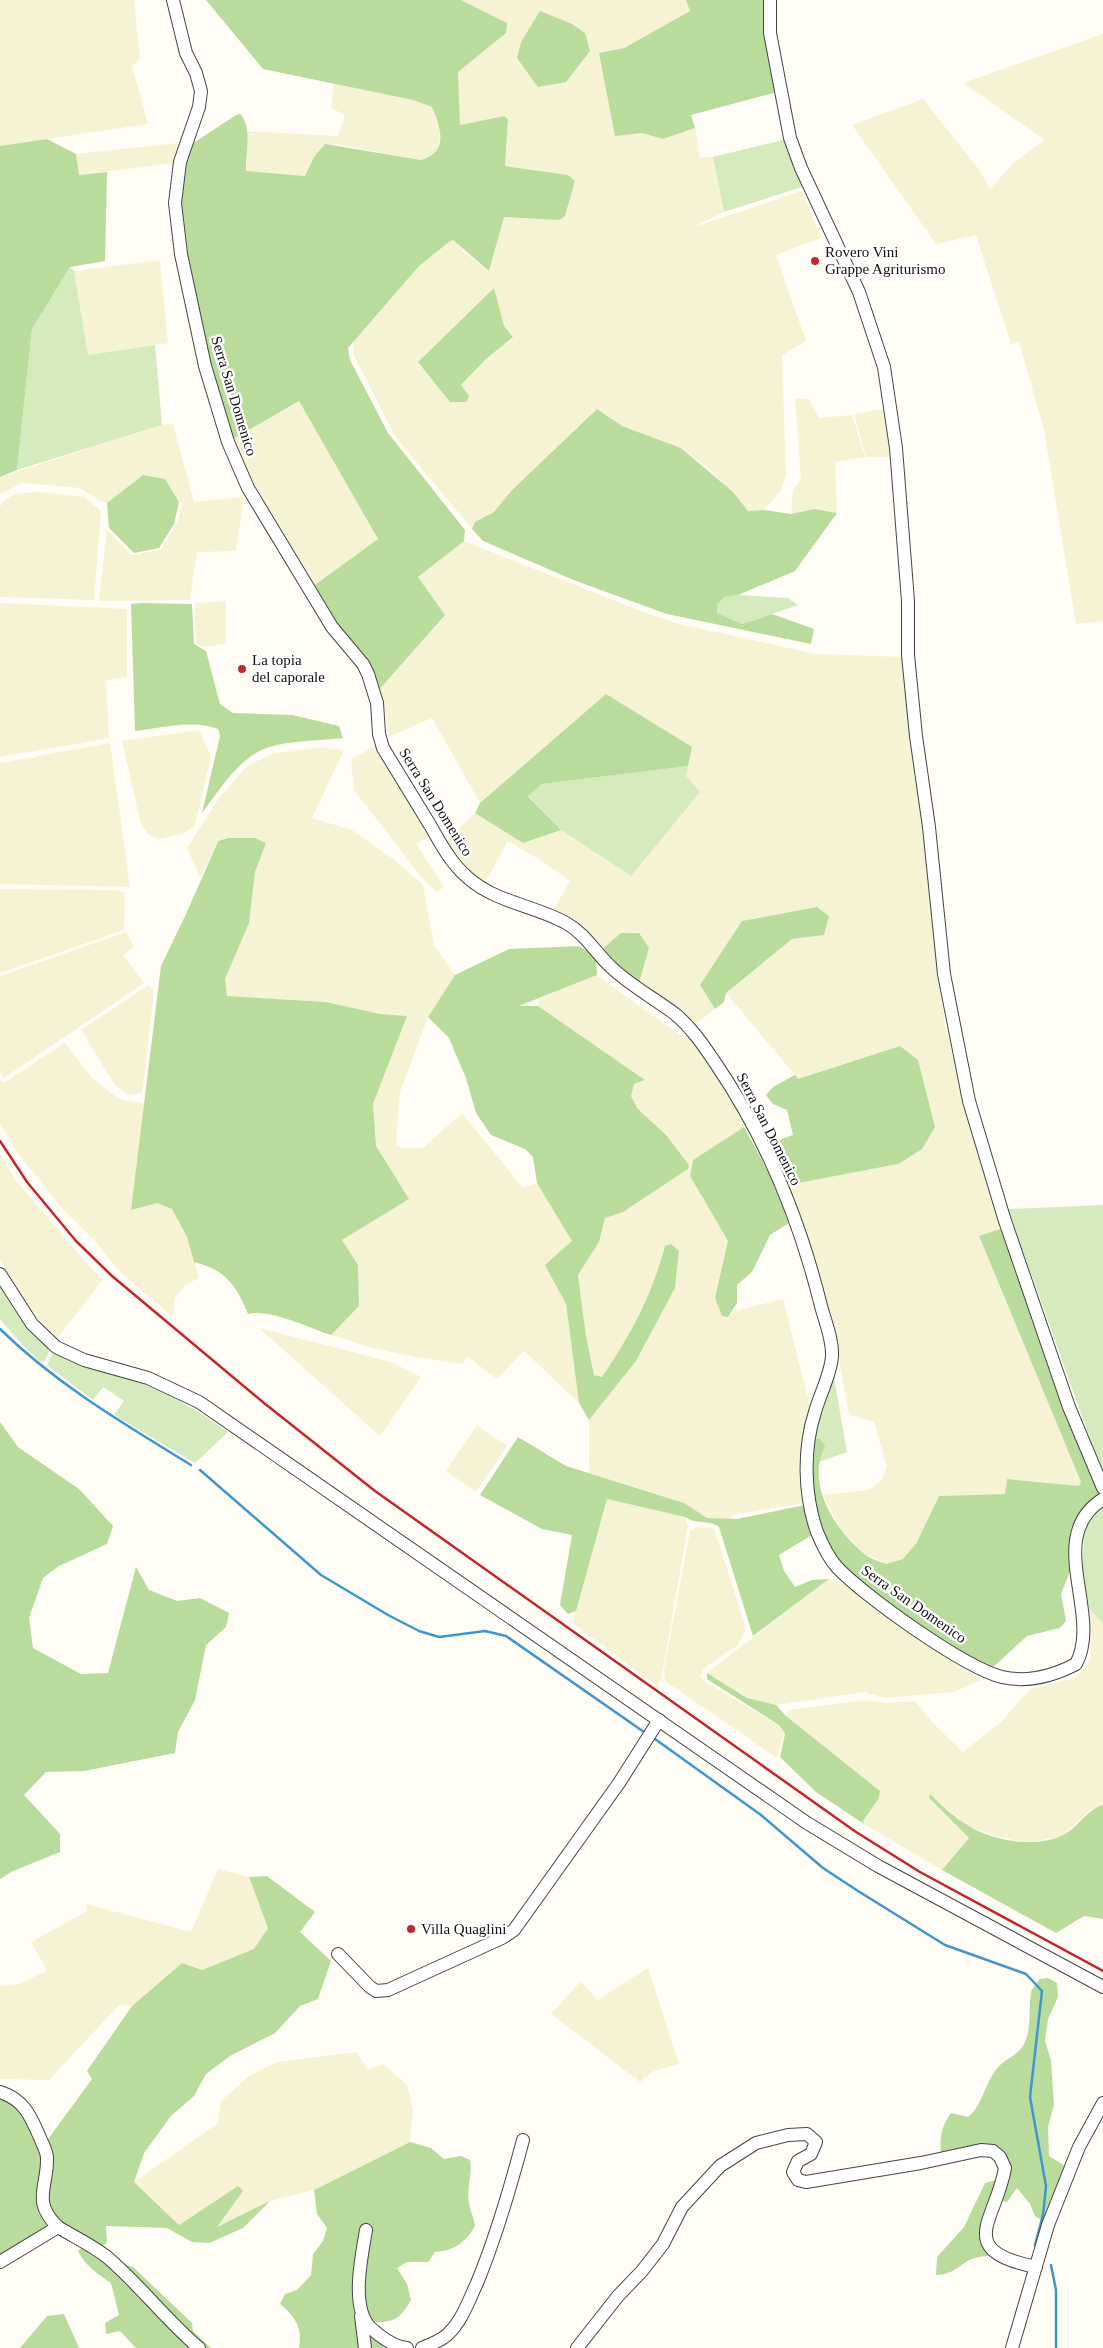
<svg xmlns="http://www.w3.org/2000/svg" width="1103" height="2348" font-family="'Times New Roman',serif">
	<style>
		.farmland { fill: #f6f3d4; fill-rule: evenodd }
		.green { fill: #d5ebbd }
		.forest { fill: #b9dc9c }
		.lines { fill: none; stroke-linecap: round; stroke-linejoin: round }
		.stream { stroke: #3f96cf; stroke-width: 2.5 }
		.minor-casing { stroke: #444; stroke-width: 14 }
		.minor { stroke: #fff; stroke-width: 12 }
		.rail { stroke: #c4262e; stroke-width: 2.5 }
		.poi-dot { fill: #c4262e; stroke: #fff; stroke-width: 2 }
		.labels { text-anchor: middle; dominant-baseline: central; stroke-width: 5; stroke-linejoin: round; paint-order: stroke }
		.poi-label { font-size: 15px; fill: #111; stroke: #fff; text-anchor: start }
		.street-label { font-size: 15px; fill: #111; stroke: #fff }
	</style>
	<rect width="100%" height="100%" fill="#fffdf5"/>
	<g class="farmland">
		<polygon points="0,0 134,0 140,59 132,66 148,124 0,146"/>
		<path d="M461,0H686L690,11L624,48L599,53L642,133L663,139L695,128L700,157H713L724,212L691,228L802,191L821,238L776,255L806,341L782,355L786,475L780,492L764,510L748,511L710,469L681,448L622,426L597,409L512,490L494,512L475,522L472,529L395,436L353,354L354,340L419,266L449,242L453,240L457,243L463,251L489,271L504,217L558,220L565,216L575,181L568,175L505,166L508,119L504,116L460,125L458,72L507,23ZM493,288L504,326L513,337L486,359L461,385Z"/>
		<polygon points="1103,34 1103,621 1076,624 1044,430 1019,342 1011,344 976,235 936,244 852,125 923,99 978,168 990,189 1013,163 1045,140 963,83"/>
		<polygon points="334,83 413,100 432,107 440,127 439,148 431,157 421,160 334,144 314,157 305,176 246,171 247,131 338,136 345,115 331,108"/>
		<polygon points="179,143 175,163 78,175 76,154"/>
		<polygon points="160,260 168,343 88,355 74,271"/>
		<polygon points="795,399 809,399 819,418 852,415 865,457 835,462 837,513 814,509 791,514 793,490 801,479"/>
		<polygon points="299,401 378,539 312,587 279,535 230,441"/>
		<polygon points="888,408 894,457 866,457 854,414"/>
		<polygon points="173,424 194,502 244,497 236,551 197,552 190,600 99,601 107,529 131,555 161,550 176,525 183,503 179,502 165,479 143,475 107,503 100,501 80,488 23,483 0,494 0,477 162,425"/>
		<polygon points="38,492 84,497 101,511 94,600 0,597 0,507 2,503 14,494"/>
		<polygon points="464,541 646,613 679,624 816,654 903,657 945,1025 1004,1228 979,1237 1081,1482 1079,1486 1008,1479 1005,1494 939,1496 917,1542 903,1559 886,1564 863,1553 839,1527 823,1495 869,1490 881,1481 887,1467 874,1422 849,1415 837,1347 783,1186 898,1164 900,1046 798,1079 726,993 792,939 824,935 828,916 700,985 715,1009 692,1027 638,986 600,951 551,914 570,881 543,862 508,841 483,886 457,863 446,841 475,813 523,843 561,830 631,876 606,694 480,803 432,718 388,737 385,710 377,692 445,615 418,577"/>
		<polygon points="226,601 226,644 203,647 196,643 195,603"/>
		<polygon points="0,603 127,609 127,677 106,680 109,738 0,757"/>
		<polygon points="199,730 211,756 195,825 183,834 159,839 150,836 141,824 122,741"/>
		<polygon points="110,743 130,887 0,884 0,763"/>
		<polygon points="378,745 430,836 416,844 444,887 437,892 423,879 354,790 351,759"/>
		<polygon points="321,747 344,750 312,818 352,830 397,862 423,885 434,945 455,975 428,1017 400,1092 396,1144 402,1148 423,1148 462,1113 523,1188 537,1183 573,1241 546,1265 566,1304 579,1403 524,1351 497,1379 468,1357 462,1364 415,1357 372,1348 331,1335 359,1305 358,1265 342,1240 408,1199 376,1146 373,1104 407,1016 380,1014 326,1002 227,996 225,979 249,923 255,872 266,843 255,838 228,838 218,841 200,878 187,848 219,798 247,766 273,753"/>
		<polygon points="0,889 116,890 125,893 124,930 0,973"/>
		<polygon points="126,932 134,947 123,955 144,983 4,1078 0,1072 0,976"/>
		<polygon points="597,975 684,1038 689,1032 731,1096 744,1127 693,1160 690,1176 728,1241 724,1265 728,1317 735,1311 783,1299 813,1418 810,1502 732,1515 731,1519 707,1518 684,1503 589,1473 589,1420 636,1361 675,1288 679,1251 664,1247 659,1270 624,1346 602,1377 594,1375 586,1336 578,1275 599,1242 605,1218 623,1212 688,1169 689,1165 651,1120 637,1108 631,1096 634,1084 645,1080 538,1006 539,999"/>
		<polygon points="149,985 154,992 142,1093 129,1095 115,1085 81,1030"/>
		<polygon points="65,1043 93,1079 119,1099 146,1104 131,1209 157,1203 172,1209 187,1237 199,1278 184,1286 175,1298 173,1317 119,1271 96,1242 61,1207 16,1151 0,1124 0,1080 4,1083"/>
		<polygon points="0,1155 17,1182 102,1281 56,1340 38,1325 15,1291 0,1260"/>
		<polygon points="259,1328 391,1362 421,1377 380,1436"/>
		<polygon points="477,1425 507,1446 476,1492 446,1471"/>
		<polygon points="607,1499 685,1517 688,1526 661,1680 657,1686 572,1623"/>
		<polygon points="698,1527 714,1528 746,1628 738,1645 703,1669 701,1677 707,1683 778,1725 784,1734 777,1758 665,1681 664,1670 690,1531"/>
		<polygon points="829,1579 849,1586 899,1627 982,1680 954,1692 884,1698 865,1692 776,1705 747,1698 707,1673"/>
		<polygon points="1089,1608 1103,1624 1103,1805 1090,1810 1062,1836 1026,1843 992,1835 968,1826 930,1795 929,1798 935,1805 969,1838 942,1870 864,1824 863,1821 880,1795 786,1716 789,1710 865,1700 885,1703 915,1701 933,1723 963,1752 1000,1723 1030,1689 1074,1678 1085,1669 1091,1657"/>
		<polygon points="218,1869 249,1877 268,1928 254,1950 202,1970 182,1963 132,2006 119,2005 49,2080 0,2079 0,1986 18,1984 47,1971 31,1942 87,1911 86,1904 191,1932"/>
		<polygon points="648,1968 679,2064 654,2071 640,2082 551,2014 581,1981 597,2000"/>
		<polygon points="357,2052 368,2070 383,2064 407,2085 413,2110 410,2142 314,2190 270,2201 216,2227 243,2191 179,2225 134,2182 217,2124 221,2101 249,2076 277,2062"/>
	</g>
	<g class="green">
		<polygon points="787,139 805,186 724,212 713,157"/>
		<polygon points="70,267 74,271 88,355 155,345 162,425 17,470 32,329"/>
		<polygon points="738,595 788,598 798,605 742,624 716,613 717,605 723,597"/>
		<polygon points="688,766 686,776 700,792 631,876 561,830 528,795 542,784"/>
		<polygon points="1103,1205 1103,1475 1008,1209"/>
		<polygon points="0,1285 29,1328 50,1349 45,1361 40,1362 19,1341 0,1319"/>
		<path d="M54,1351C81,1367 111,1372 140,1383C172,1395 200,1412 228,1432L195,1463L114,1415L124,1401L103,1387L93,1400L47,1365Z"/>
		<polygon points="833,1372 847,1452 819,1462 821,1454 812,1439"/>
		<polygon points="1103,1504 1103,1624 1089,1608 1082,1566 1085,1529 1096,1509"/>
	</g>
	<g class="forest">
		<path d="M206,0H461L507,23L506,33L458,72L460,125L504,116L508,119L505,166L568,175L575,181L565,216L559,220L504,217L489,271L453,240L449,242L419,266L348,348L350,360L388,433L465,530L464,541L418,577L445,615L377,692L312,587L378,539L299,401L228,442L175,203L183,150L236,115L240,114C253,126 245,156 246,171L305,176L314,157L325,144L421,160C449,152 441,128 432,107L413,100L263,69Z"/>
		<polygon points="686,0 765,0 777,92 691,115 695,128 663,139 642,133 615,136 599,53 624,48 690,11"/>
		<polygon points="540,11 572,24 585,33 590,51 566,82 538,87 517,58 521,42"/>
		<polygon points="47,139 76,154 79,175 107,172 105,261 70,267 32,329 17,470 0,477 0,146"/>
		<polygon points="494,288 504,326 513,337 486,359 461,385 469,396 467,402 450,402 418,362"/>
		<polygon points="597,409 622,426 681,448 733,492 748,511 764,510 791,514 814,509 837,513 795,571 738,595 724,597 717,605 717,613 742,624 772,614 814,629 811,644 667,614 576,581 483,541 472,529 475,522 494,512 512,490"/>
		<polygon points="143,475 165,479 179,502 174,524 159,548 134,553 109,528 107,503"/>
		<path d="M141,603L192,604L194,644L206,651L220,704L233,713L292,715L339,726L343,738C319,741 276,740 256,753C233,767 218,792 202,813L220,736L218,729C194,719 160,728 135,731L131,604Z"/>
		<polygon points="606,694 692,747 688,766 542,784 528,796 561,830 523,843 475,813 480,803"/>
		<path d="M228,838H255L266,843L255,872L249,923L225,979L227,996L326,1002L380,1014L407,1016L373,1104L376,1146L409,1199L342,1240L358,1265L359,1306L331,1335C310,1328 269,1308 248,1314C236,1285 226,1270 194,1262L187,1237L172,1209L157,1203L131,1210L161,966L186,914L216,846L218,841Z"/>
		<polygon points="817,907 829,916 824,935 792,939 726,993 724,1002 715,1009 700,985 742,921"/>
		<polygon points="621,933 639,933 649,948 638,986 600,951"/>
		<path d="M579,946L596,956L597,975L519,1006H538L645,1080L634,1084L631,1096L637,1108L666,1135L689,1165L688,1169L623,1212L605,1218L599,1242L578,1275L586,1336L594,1375L602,1377C629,1338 653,1293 665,1246L671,1244L679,1251L675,1288L636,1361L589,1420L579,1403L566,1304L545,1265L572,1241L537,1183L533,1157L525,1149L491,1135L476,1113L466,1078L449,1038L428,1017L455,975L509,949Z"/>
		<polygon points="900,1046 918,1060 935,1127 922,1149 898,1164 783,1186 765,1145 793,1135 787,1110 773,1104 766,1095 773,1087 795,1075 798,1079"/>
		<polygon points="744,1127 789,1210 789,1223 770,1235 752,1272 737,1285 737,1303 728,1317 722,1316 715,1298 728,1241 690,1176 693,1160"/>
		<path d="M1004,1228L1103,1494L1086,1505L1077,1521L1071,1569L1061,1594L1066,1621L1060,1628L1027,1636L990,1670L959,1653L887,1604L834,1559L813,1507L812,1439H820L825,1446C806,1483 833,1527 862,1552C868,1558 878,1561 886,1564L903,1559L917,1542L939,1496L1005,1494L1007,1479L1079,1486L1081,1482L979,1236Z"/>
		<polygon points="0,1422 18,1447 79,1489 113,1526 107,1544 59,1566 43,1578 29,1618 33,1648 81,1674 108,1673 136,1567 149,1590 177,1601 200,1598 229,1613 226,1627 206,1645 195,1700 178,1732 175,1753 84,1771 46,1772 24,1795 60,1834 60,1852 13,1871 0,1879"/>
		<path d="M518,1437L566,1466L684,1503L707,1518L737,1519L805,1505L812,1535L779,1555L784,1571L795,1587L812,1580L829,1579L753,1636L719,1527C708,1519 696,1525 685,1517L607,1499L576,1611L568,1614L560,1605L572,1535L542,1529L480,1495Z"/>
		<polygon points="707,1673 747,1698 776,1705 786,1716 880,1791 879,1798 863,1821 864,1824 816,1792 780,1757 785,1734 779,1725 707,1679"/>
		<path d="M930,1794C941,1805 955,1818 969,1826C994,1841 1033,1848 1061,1836C1078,1829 1085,1810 1103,1805V1919L1084,1916L1056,1933L942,1870L969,1838L929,1798Z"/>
		<path d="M267,1876L315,1912L300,1932L331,1961L318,1999L300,2006L275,2033L230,2056L206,2074L194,2096L171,2116L144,2153L134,2182L179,2225L238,2186L243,2191L217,2227L270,2201L243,2228L209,2243L192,2242L167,2228L106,2226L107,2243L97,2249L108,2258L133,2267L192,2323L193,2331L211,2348H136L120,2331L106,2334L105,2323L119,2315L111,2283C98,2274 85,2266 78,2251L86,2244L58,2227L0,2262V2092L8,2094L46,2142L92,2079L87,2071L132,2006L182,1963L202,1970L254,1949L268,1928L249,1877Z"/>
		<path d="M1048,1978L1057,1983L1058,1997L1048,2019L1045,2041L1051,2060L1054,2105L1048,2127L1049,2156L1070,2169L1048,2225L1035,2216L1030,2204L1017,2188L1007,2202L996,2200L984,2228L990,2255C982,2257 973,2257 966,2262C954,2270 951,2274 936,2275L937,2257L964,2227L985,2183L1003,2178L993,2151L942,2159C939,2141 940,2128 951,2113L968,2117C984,2104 985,2080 1000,2065C1009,2057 1019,2055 1025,2042C1032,2026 1028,2008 1031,1992C1032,1988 1037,1983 1040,1979Z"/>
		<path d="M410,2142L431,2148L444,2159L461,2156L470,2160C473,2174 466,2188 469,2203C470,2211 474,2218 475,2226C464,2244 455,2250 435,2252L428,2262H407L397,2268L407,2284L411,2300C400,2319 394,2323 372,2322L375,2335L384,2348H299C303,2328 295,2316 280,2304L285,2294L297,2290L311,2275L313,2254L323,2241L327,2228L317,2214L314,2190Z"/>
		<polygon points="64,2314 79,2348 20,2348 47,2316"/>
	</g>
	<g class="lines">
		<g class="stream">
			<path d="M0,1329C56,1384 124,1424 191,1465"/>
			<polyline points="200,1470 321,1575 388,1615 419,1631 439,1637 485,1631 506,1636 644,1732"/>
			<polyline points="655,1739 761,1815 823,1868 858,1891 945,1945 1026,1974 1042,1991 1030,2097 1046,2186 1043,2215 1035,2245"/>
			<polyline points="1051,2265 1056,2290 1056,2348"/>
		</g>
		<g class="minor-casing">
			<g id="minor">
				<path d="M173,0L186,53L196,73L201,91L199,107L180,162L175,203L181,254L205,366L228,442L248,488L332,627L363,664L368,674L377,703L379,734L383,748C398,773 414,799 430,825C440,843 451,863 467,877C496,903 534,905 566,923C586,934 596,954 612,968C631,986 654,998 675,1014C691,1027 704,1046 716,1064C765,1136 800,1221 821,1306C825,1321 833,1340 832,1356C831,1374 820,1394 815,1412C803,1449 804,1495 817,1532C822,1544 828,1557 836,1566C862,1595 965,1668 1002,1677C1028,1683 1053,1676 1076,1664C1103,1613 1043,1537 1103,1499"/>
				<polyline points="770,0 770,33 790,138 801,168 859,292 884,367 896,448 908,601 908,655 916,736 929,827 944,974 969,1101 1004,1218 1069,1407 1103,1488"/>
				<polyline points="0,1274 32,1324 56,1347 84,1360 148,1378 199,1402 807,1823 878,1866 1103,1987"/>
				<polyline points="338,1954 370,1987 376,1991 388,1990 502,1938 514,1930 619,1783 659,1720"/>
				<path d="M0,2092C25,2100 31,2117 41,2140C43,2145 47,2152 47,2158C48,2187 31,2201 58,2227"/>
				<path d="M366,2230C362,2255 351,2303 368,2325C371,2329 376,2332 379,2335C387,2341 398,2347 407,2348"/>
				<path d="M0,2262L58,2227C74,2237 92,2245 107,2257C140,2285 166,2320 199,2348"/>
				<polyline points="361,2316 365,2348"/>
				<path d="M422,2348C431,2344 441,2341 448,2334C462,2321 469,2300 477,2283C496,2237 510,2189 523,2140"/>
				<path d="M577,2348L618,2296L642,2271L663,2244L682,2207L720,2166L756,2143L788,2135L807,2134L816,2142L811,2154L798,2161L793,2172L798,2180L806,2182L921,2163L981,2150L993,2151L1000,2157L1005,2168C996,2221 953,2250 1036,2267"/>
				<polyline points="1012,2348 1048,2225 1079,2147 1103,2103"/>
			</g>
		</g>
		<use href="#minor" class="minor"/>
		<polyline class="rail" points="0,1141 27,1182 76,1241 112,1276 264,1403 375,1491 856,1832 920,1872 1103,1971"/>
	</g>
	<g class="poi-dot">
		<circle cx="815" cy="261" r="5"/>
		<circle cx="242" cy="669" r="5"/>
		<circle cx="411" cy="1929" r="5"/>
	</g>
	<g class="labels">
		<g class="poi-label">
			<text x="825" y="252">Rovero Vini<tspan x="825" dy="17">Grappe Agriturismo</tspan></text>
			<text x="252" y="660">La topia<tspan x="252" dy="17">del caporale</tspan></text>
			<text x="421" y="1929">Villa Quaglini</text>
		</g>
		<g class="street-label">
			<text transform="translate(234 396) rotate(73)">Serra San Domenico</text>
			<text transform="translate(436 802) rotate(58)">Serra San Domenico</text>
			<text transform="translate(769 1129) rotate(63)">Serra San Domenico</text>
			<text transform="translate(914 1604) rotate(35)">Serra San Domenico</text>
		</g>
	</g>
</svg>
